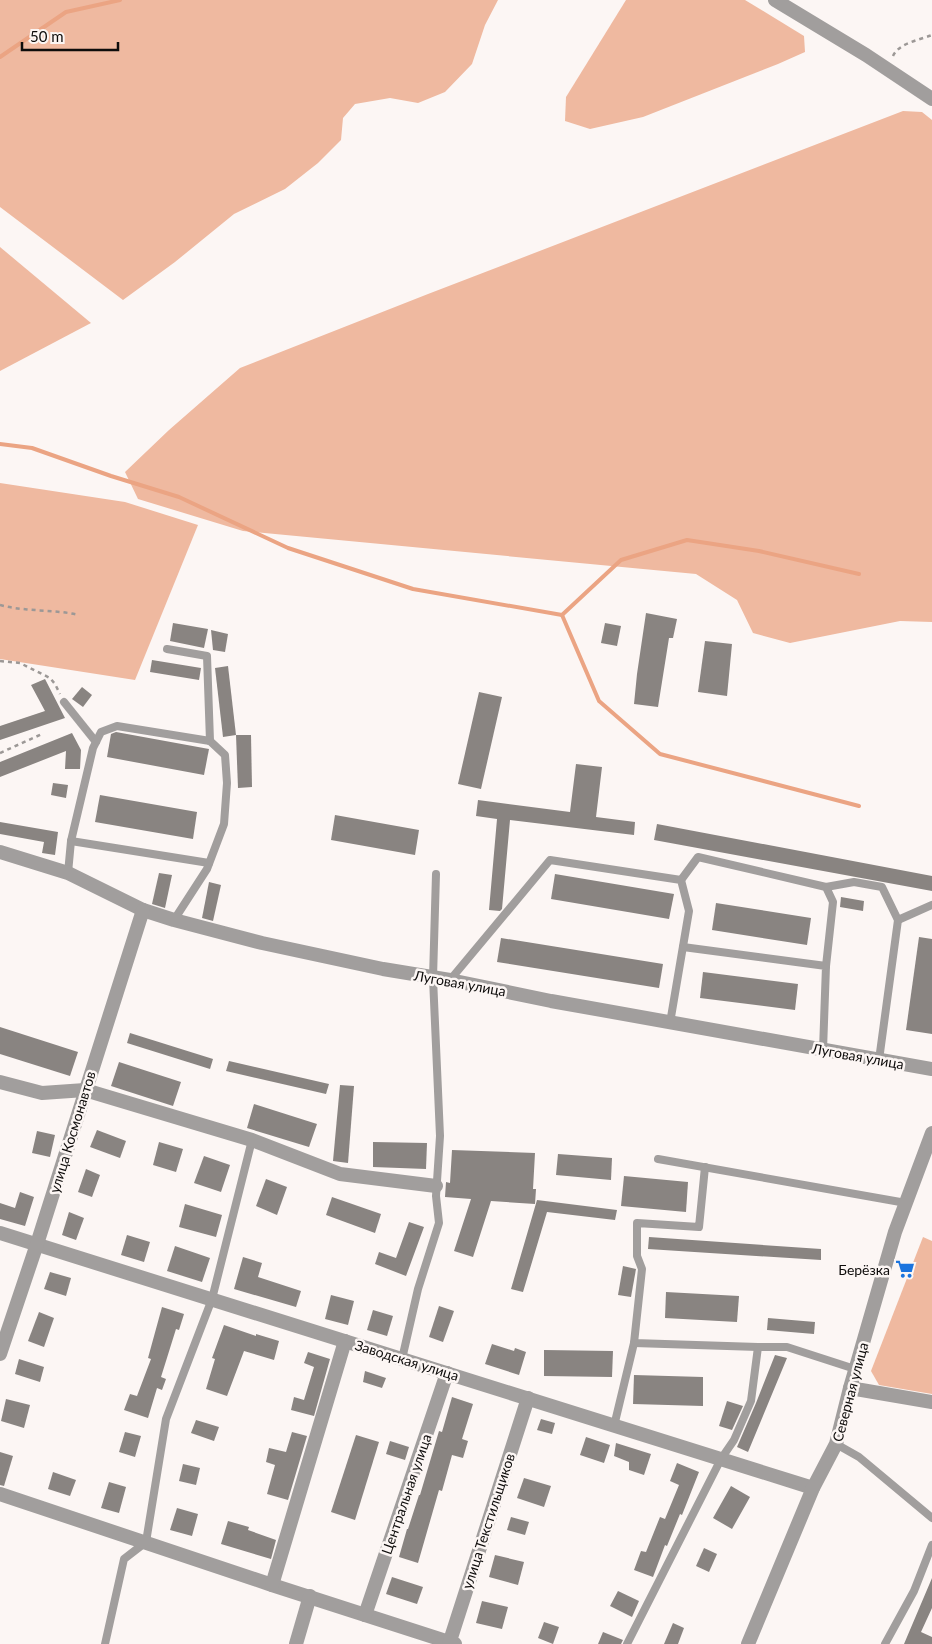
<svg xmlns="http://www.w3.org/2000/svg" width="932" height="1644" font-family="Lato,sans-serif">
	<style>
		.green { fill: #efb9a0 }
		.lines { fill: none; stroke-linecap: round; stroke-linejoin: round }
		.stream { stroke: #eba483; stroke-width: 4 }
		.building { fill: #898481 }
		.path { stroke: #9c9896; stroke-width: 2.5; stroke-dasharray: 4 4; stroke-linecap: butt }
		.service { stroke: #a19e9d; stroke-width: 8 }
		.minor { stroke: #a19e9d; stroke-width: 14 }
		.labels { text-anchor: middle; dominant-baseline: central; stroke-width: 5; stroke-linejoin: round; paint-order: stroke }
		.street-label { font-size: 14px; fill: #0e0c0b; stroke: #fcf6f4 }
		.poi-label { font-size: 14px; fill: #0e0c0b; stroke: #fcf6f4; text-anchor: end }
	</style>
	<rect width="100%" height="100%" fill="#fcf6f4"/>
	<g class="green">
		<polygon points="0,0 498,0 485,25 472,64 445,92 418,103 390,98 355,104 343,118 341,140 318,163 285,189 234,214 175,262 123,300 0,207"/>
		<polygon points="626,0 745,0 804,36 805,52 778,64 643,117 590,129 565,121 566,97"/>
		<polygon points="903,111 922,112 932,120 932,622 900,621 790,643 753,633 737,600 696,574 243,531 138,499 125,472 169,430 240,368 428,294"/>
		<polygon points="0,247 91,323 0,371"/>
		<polygon points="0,483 125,502 198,525 135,680 0,659"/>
		<polygon points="923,1237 932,1241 932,1394 879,1385 871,1371"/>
	</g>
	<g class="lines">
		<g class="stream">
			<polyline points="0,57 66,12 120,0"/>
			<polyline points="0,444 32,448 111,476 179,497 288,548 413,589 562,615"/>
			<polyline points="562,615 599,701 660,754 859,806"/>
			<polyline points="562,615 621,560 687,540 759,551 859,574"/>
		</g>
	</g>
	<g class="building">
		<polygon points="646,613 677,619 673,638 669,638 658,707 634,704 637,674"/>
		<polygon points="173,623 208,629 204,648 170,641"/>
		<polygon points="605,623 621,626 617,646 601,643"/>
		<polygon points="211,630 228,634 225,652 213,650"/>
		<polygon points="705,641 732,644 727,696 698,692"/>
		<polygon points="152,660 201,668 199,680 150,672"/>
		<polygon points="228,666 236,735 223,737 215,668"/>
		<polygon points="45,679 65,718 0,740 0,726 45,711 31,685"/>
		<polygon points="82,687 92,695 83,707 72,699"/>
		<polygon points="479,692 502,697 481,789 458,784"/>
		<polygon points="116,732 209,749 204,775 107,757 111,734"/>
		<polygon points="72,733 81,750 80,769 65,769 66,751 0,777 0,762"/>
		<polygon points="236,735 251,735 252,787 238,788"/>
		<polygon points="576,764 602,767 596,817 635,822 634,835 510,820 502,909 500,911 489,910 497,819 476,816 478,800 570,812"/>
		<polygon points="53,783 68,785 66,798 51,795"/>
		<polygon points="100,795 197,812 193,839 95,822"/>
		<polygon points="335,815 419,830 415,855 331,840"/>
		<polygon points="0,822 58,832 55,855 42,853 44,842 0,834"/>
		<polygon points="657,824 932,876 932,891 654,840"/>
		<polygon points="159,873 172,875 165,908 152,904"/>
		<polygon points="555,874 674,894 669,919 551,899"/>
		<polygon points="209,882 221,885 213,921 202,918"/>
		<polygon points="841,897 864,901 863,911 840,907"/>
		<polygon points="716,903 811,918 807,945 712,930"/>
		<polygon points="919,937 932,939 932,1034 906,1030"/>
		<polygon points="501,938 663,964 659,988 497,962"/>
		<polygon points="703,972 798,984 795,1010 700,998"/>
		<polygon points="0,1027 78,1052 70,1076 0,1054"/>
		<polygon points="130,1033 213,1059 210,1069 127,1043"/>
		<polygon points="229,1061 329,1084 326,1094 226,1071"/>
		<polygon points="119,1062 181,1082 173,1106 111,1086"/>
		<polygon points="340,1085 354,1086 348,1163 333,1161"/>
		<polygon points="254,1104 317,1124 309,1147 247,1128"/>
		<polygon points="97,1130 126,1141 120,1158 90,1147"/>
		<polygon points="37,1131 55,1135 50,1157 32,1153"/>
		<polygon points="159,1142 183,1149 176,1172 153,1165"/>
		<polygon points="373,1142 427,1143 426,1169 373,1167"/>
		<polygon points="452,1150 535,1153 533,1189 536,1189 535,1204 491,1201 473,1257 454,1251 471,1199 445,1197 446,1182 450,1183"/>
		<polygon points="558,1154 612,1158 611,1180 556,1175"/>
		<polygon points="204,1156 230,1165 221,1192 194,1183"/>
		<polygon points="86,1169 100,1175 92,1197 78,1192"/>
		<polygon points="624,1176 688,1182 686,1212 621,1206"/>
		<polygon points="266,1179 287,1187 277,1215 256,1206"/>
		<polygon points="20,1192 34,1197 25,1226 0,1219 0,1203 15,1208"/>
		<polygon points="332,1197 381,1214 375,1233 326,1215"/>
		<polygon points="537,1200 617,1210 615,1220 547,1212 523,1292 511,1289"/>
		<polygon points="185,1204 222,1215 216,1237 179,1227"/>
		<polygon points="69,1212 84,1218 76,1240 62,1235"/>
		<polygon points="409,1222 424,1227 406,1276 375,1264 379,1252 396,1258"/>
		<polygon points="127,1235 150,1242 144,1262 121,1255"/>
		<polygon points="649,1237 821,1249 821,1260 648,1249"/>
		<polygon points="175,1246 210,1258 202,1282 167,1271"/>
		<polygon points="243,1257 262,1263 258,1277 301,1291 296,1307 234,1289"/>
		<polygon points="623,1266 636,1269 631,1297 618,1295"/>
		<polygon points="50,1272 71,1278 66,1296 44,1289"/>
		<polygon points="666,1292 739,1296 737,1322 665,1318"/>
		<polygon points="331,1295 354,1301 348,1325 325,1319"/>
		<polygon points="439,1306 454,1311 443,1342 429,1337"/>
		<polygon points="162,1307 184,1314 179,1330 176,1329 161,1377 166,1379 162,1390 157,1388 148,1418 124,1410 130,1394 137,1396 151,1359 148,1358"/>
		<polygon points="373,1310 393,1316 387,1336 367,1330"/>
		<polygon points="39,1312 54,1318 44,1347 28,1341"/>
		<polygon points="768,1318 815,1322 814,1334 767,1330"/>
		<polygon points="224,1325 256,1336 256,1334 279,1341 274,1360 244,1351 227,1396 206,1389 215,1359 212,1358"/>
		<polygon points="492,1344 514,1351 515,1348 526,1352 519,1375 485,1364"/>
		<polygon points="544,1350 613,1351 612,1377 544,1376"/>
		<polygon points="308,1352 330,1359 314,1416 291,1410 294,1397 304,1400 314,1367 304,1363"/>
		<polygon points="775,1355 787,1358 748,1452 737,1447 756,1403"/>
		<polygon points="19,1359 44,1367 40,1382 15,1374"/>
		<polygon points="365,1371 386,1378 382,1388 363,1382"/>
		<polygon points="634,1375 703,1377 703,1406 633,1404"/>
		<polygon points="452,1397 473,1404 462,1439 468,1441 463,1458 452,1455 442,1491 439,1490 418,1563 399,1557 407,1529 408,1529 419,1495 420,1495 439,1431 442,1432"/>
		<polygon points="6,1399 30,1405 24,1428 1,1421"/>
		<polygon points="727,1401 743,1406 732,1430 719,1426"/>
		<polygon points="541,1419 555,1423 552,1434 537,1430"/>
		<polygon points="196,1420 219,1427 214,1441 191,1433"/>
		<polygon points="125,1432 141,1436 135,1457 119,1452"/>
		<polygon points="292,1432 307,1436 288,1500 267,1494 275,1465 266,1462 269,1448 286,1452"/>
		<polygon points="356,1435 379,1442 355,1520 331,1512"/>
		<polygon points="586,1437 610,1445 604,1463 580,1455"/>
		<polygon points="390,1441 409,1447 405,1460 386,1454"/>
		<polygon points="616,1443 651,1454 644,1475 629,1470 629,1462 614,1456"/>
		<polygon points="0,1452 13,1456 4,1486 0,1485"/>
		<polygon points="677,1463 699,1472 682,1515 680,1514 667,1546 665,1545 653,1577 634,1570 641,1551 646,1552 660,1517 665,1519 679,1485 670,1481"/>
		<polygon points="183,1464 200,1468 196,1485 179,1481"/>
		<polygon points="53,1472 76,1480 70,1496 48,1489"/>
		<polygon points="524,1478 551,1486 544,1507 517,1498"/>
		<polygon points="109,1482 126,1487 119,1513 101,1508"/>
		<polygon points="731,1486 750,1497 732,1529 713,1518"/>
		<polygon points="177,1508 198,1514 192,1536 170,1530"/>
		<polygon points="511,1517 529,1522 525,1535 507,1530"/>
		<polygon points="228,1521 249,1527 248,1530 276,1540 271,1559 221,1544"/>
		<polygon points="704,1548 717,1554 709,1572 696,1566"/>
		<polygon points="495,1555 524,1562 518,1585 489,1577"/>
		<polygon points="392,1577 423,1587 417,1604 386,1594"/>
		<polygon points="932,1578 932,1608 921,1632 932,1637 932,1644 904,1644"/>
		<polygon points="618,1591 639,1601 632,1617 610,1606"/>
		<polygon points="482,1601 508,1607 502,1629 476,1623"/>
		<polygon points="544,1622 559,1627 553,1644 538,1638"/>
		<polygon points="673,1623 684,1628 678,1644 664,1644"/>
		<polygon points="603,1632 623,1640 621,1644 598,1644"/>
	</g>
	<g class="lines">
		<g class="path">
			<path d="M893,56C899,43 919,40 932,35"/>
			<path d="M0,605C26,612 53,609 79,615"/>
			<polyline points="0,661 20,663 50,678 55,684 60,694"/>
			<polyline points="0,753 42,734"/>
		</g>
		<g class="service">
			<polyline points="167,649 207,656 210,741"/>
			<polyline points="64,702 96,742"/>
			<polyline points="71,841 209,863"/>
			<polyline points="68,873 71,841 93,748 101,732 117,726 210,741 225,755 227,783 224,824 207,869 174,920"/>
			<polyline points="681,880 698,857 826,887 833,902 826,966"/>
			<polyline points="826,887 854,882 882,887 898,920 879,1060"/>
			<polyline points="898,920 932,905"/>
			<polyline points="683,947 826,966 823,1050"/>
			<polyline points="450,980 550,860 681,880 689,911 670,1023"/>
			<polyline points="658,1159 906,1203"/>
			<polyline points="705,1167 699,1227 637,1223 637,1256 642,1269 634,1343 758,1347"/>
			<polyline points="402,1359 418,1289 439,1223 436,1196 440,1136 433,978 436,874"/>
			<polyline points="614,1426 634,1343"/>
			<polyline points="836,1444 859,1457 932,1518"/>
			<polyline points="105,1644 124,1559 146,1542 166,1419 212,1299 252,1140"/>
			<polyline points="627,1644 721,1459 734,1440 751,1401 758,1347 787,1347 855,1369"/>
			<polyline points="885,1644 914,1591 932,1545"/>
		</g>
		<g class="minor">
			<polyline points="775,0 866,55 932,99"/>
			<polyline points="0,852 68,873 143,910 174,920 262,943 383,969 450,980 551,1001 932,1069"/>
			<polyline points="0,1082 42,1093 85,1090 252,1140 340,1174 436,1186"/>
			<polyline points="0,1233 813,1488"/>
			<polyline points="0,1354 37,1244 143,910"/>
			<polyline points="850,1388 932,1402"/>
			<polyline points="0,1494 272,1585 455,1644"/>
			<polyline points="272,1585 345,1341"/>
			<polyline points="365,1615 447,1373"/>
			<polyline points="296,1644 310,1596"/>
			<polyline points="449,1644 528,1398"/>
			<polyline points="748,1644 813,1488 836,1444 850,1388 895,1232 932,1133"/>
		</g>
	</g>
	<defs>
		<g id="supermarket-bare" transform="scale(1.5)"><path d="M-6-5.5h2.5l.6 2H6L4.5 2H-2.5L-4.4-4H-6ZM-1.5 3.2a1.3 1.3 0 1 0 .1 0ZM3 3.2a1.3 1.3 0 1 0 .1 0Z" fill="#1b74de" stroke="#fcf6f4" stroke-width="2.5" paint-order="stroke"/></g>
	</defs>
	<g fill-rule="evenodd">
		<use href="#supermarket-bare" x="905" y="1269"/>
	</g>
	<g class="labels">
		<g class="street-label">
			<text transform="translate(460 983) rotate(10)">Луговая улица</text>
			<text transform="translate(858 1056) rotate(10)">Луговая улица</text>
			<text transform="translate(72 1132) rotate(-73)">улица Космонавтов</text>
			<text transform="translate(407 1360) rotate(17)">Заводская улица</text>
			<text transform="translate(850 1392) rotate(-75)">Северная улица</text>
			<text transform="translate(406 1494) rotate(-71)">Центральная улица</text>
			<text transform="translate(488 1521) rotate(-72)">улица Текстильщиков</text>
		</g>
		<g class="poi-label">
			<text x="890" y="1269">Берёзка</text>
		</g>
	</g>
	<path d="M22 42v8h96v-8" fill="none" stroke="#0e0c0b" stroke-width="2.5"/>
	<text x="30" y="42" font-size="15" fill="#0e0c0b" stroke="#fcf6f4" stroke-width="4" paint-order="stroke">50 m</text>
</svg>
